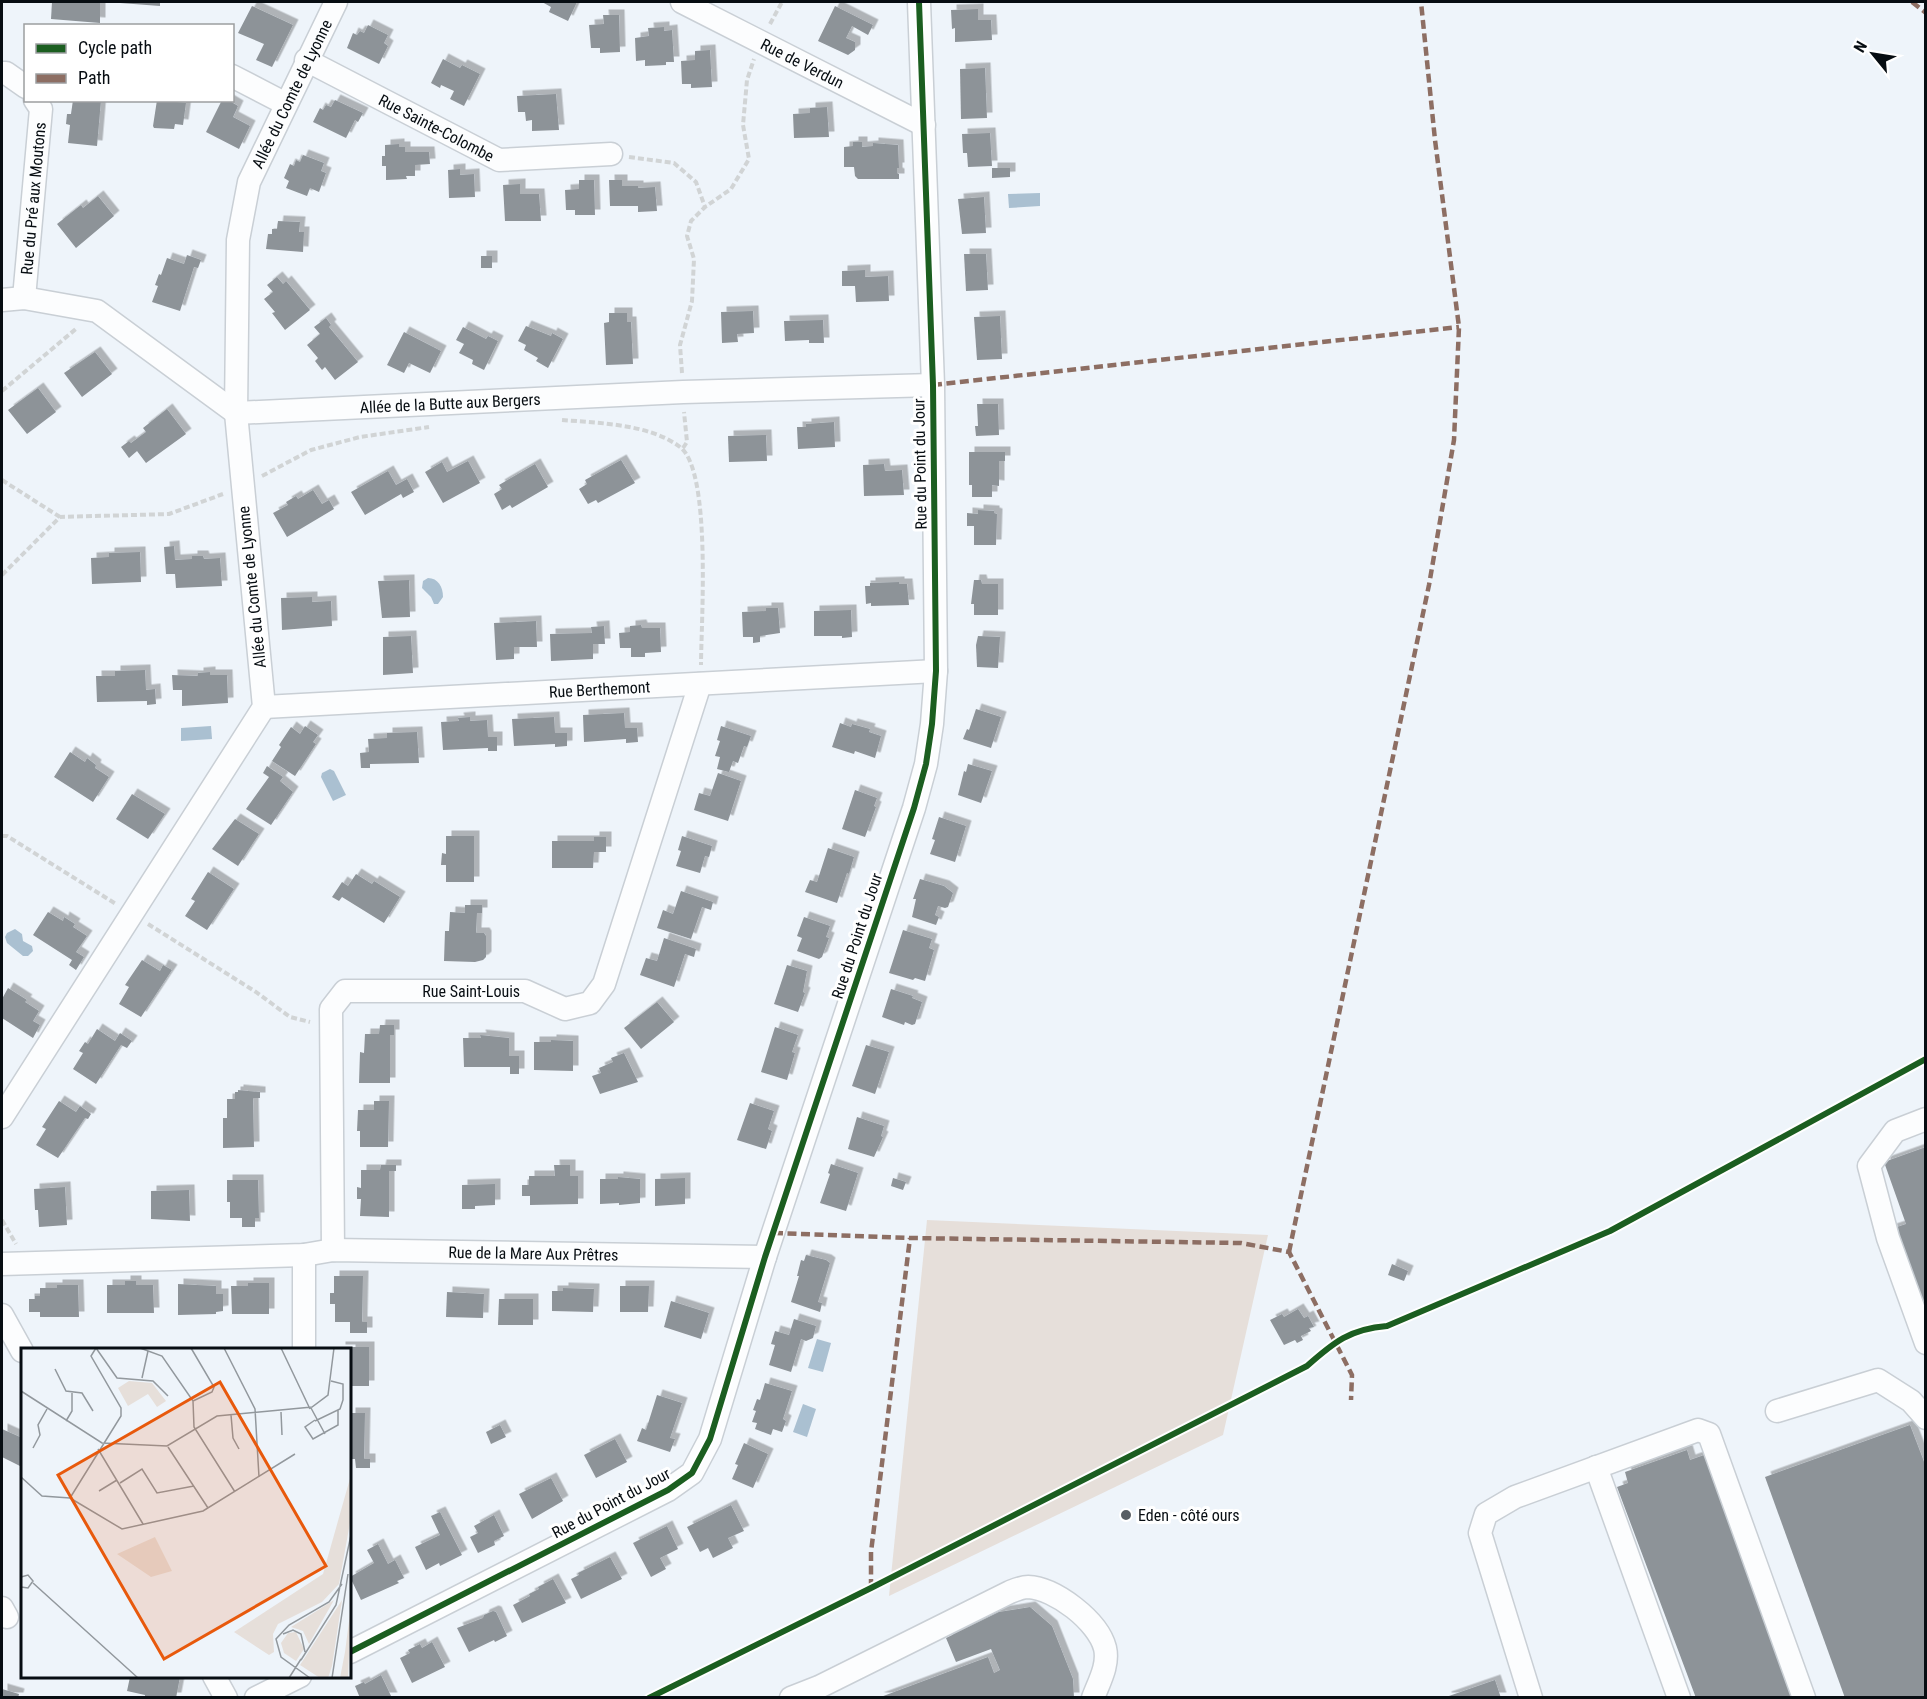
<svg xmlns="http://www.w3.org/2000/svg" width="1927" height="1699" font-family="'Roboto Condensed',sans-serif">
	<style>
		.green { fill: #e6dfda }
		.water { fill: #aac0d1 }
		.building { fill: #8d9398; filter: url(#shadow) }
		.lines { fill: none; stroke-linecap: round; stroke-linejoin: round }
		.minor-casing { stroke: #c9cfd5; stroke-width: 25 }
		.path { stroke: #d1d4d5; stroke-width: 4; stroke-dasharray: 6 3; stroke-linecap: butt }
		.minor { stroke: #fcfdfe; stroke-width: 22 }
		.quiet { stroke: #8d6e63; stroke-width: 4.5; stroke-dasharray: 9 4.5; stroke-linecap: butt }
		.cycleway-casing { stroke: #fff; stroke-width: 10 }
		.cycleway { stroke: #1b5e20; stroke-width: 6 }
		.poi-dot { fill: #585e63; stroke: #fff; stroke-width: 2 }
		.labels { text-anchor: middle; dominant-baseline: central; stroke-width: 6; stroke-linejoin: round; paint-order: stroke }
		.street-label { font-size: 16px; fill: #070d12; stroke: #fff }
		.poi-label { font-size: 16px; fill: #070d12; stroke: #fff; text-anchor: start }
		.inset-road { fill: none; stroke: #92989d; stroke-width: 1.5 }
		.view { fill: #e8590c; fill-opacity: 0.15; stroke: #e8590c; stroke-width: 3 }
		.inset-edge { fill: none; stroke: #070d12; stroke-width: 3 }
	</style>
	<defs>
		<filter id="shadow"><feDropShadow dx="5.5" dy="-5.5" stdDeviation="0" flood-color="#0004"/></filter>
	</defs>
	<rect width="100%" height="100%" fill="#eef4fa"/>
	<polygon class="green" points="927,1220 1268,1235 1223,1435 889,1596"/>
	<g class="water">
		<polygon points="1040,193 1040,206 1009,208 1008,194"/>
		<path d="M428,578C438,578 443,587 443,597L438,604H434L431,597L422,588L423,581Z"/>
		<polygon points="211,726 212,739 181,741 181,728"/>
		<polygon points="330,769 334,771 346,795 333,801 321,777 322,773"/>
		<polygon points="15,929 22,934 23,941 32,946 33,951 28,956 23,956 7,943 5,937 7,933"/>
		<polygon points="817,1339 831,1343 823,1372 808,1368"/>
		<polygon points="803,1404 816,1409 807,1437 793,1432"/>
	</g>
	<g class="building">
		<polygon points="52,2 100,2 100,23 51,19"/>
		<polygon points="120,2 160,2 160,6 120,3"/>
		<polygon points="542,2 577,2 568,21 549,12 551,7"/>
		<polygon points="252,6 293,25 272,67 256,60 264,44 238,33"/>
		<polygon points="835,6 873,25 868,35 852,26 846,38 855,42 855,50 848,55 818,41"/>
		<polygon points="978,9 978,20 991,20 992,40 955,42 955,28 952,29 951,10"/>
		<polygon points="603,15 619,15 620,52 600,53 600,48 591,48 589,25 604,24"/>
		<polygon points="368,25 388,35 384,43 388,46 379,64 347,48 353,33 357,35 360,31 364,33"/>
		<polygon points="664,27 664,31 672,30 674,62 666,62 666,65 645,66 645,60 636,61 635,38 649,36 648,28"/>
		<polygon points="710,50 712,87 691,88 691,84 682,84 681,61 695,60 695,51"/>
		<polygon points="443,59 460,68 462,65 480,74 464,106 450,99 454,91 441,85 440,88 431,83"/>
		<polygon points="985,68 987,118 961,119 960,69"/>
		<polygon points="556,94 559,130 532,131 532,120 526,121 525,112 518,112 517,96"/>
		<polygon points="73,100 101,100 97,146 68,143 70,125 66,124 67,114 71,114"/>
		<polygon points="157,100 186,103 183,125 175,124 174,129 154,128 153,126"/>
		<polygon points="222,100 228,100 238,106 233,117 250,126 239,149 206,132"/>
		<polygon points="335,100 363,113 358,122 355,120 346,138 313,122 320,108 323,110 326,105 331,107"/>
		<polygon points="827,107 829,137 794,138 793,114 810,113 810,108"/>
		<polygon points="990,133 992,166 968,167 967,153 963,153 962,134"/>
		<polygon points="853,142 862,142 862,147 873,146 873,143 898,145 899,168 897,168 897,173 899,174 899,179 858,179 855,176 854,167 844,167 844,147 853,146"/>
		<polygon points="399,144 399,147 405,147 405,152 429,152 430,164 415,165 415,176 406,176 407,179 386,180 386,166 382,166 382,156 385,156 385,145"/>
		<polygon points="303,155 324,163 321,171 326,173 319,192 310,188 307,196 286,188 289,181 284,178 290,164 294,166 296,160 300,162"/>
		<polygon points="992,168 1010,168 1010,177 992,178"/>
		<polygon points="460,169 460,175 474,174 475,197 449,198 448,170"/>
		<polygon points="579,180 594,180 595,215 575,215 575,210 566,210 565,190 579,189"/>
		<polygon points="609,180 622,180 622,186 638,186 638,188 655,187 657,211 638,212 638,206 610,206"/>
		<polygon points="520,184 520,194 539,194 541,221 505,221 503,185"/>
		<polygon points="98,196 114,216 76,248 57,224 81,205 83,208"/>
		<polygon points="984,197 986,233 962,234 958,199"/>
		<polygon points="278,221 300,222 299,232 304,232 303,252 266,249 268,234 272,234 272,229 277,229"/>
		<polygon points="964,254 986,254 988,290 966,291"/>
		<polygon points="187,255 201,260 198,268 194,267 180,311 152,302 158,286 155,285 159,274 161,275 167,258 184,264"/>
		<rect x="481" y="256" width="11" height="12"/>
		<polygon points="865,270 865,277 888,276 889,301 856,302 855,286 842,286 842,271"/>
		<polygon points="277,277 283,284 286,281 310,310 285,330 272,313 275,312 264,299 273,292 267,285"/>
		<polygon points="753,311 754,333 737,334 738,342 722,343 721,312"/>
		<polygon points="609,313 627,313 627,322 631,322 633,364 606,365 604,323 609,322"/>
		<polygon points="1000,316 1002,359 977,360 974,317"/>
		<polygon points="326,318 331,325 329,327 358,362 335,380 325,367 322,370 315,361 318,358 307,345 320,334 314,327"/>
		<polygon points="823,320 824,343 809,343 809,340 785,341 784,321"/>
		<polygon points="526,326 551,336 552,333 563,339 548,368 536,361 538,358 524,350 526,345 518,341"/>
		<polygon points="463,327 486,339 488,336 498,341 484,370 472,364 473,360 459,353 464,344 456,340"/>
		<polygon points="404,332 441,351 430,373 409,363 404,373 387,365"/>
		<polygon points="95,352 112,374 82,397 64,373"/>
		<polygon points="38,388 56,412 27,434 8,410"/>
		<polygon points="977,404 998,404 999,435 976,436 975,426 978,426"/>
		<polygon points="167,409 186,434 146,463 137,451 129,458 121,447 129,441 131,443 146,432 143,428"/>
		<polygon points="834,422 835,447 798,449 797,427 806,427 806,424"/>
		<polygon points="766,435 767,461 729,462 728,436"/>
		<polygon points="969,452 1005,452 1005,461 999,461 999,486 992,485 992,497 972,497 972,485 969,485"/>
		<polygon points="621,460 635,483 598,503 596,500 588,504 579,489 587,484 585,480"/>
		<polygon points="468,461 480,483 443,503 425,472 442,462 447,472"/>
		<polygon points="535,464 548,487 512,508 510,505 502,510 494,494 502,489 499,485"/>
		<polygon points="884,464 885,471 902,470 904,495 864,496 863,465"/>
		<polygon points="388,471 396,485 407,479 414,492 403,498 401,494 365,515 351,492"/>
		<polygon points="313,490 322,504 329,500 334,509 287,537 273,513 288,505 286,502 296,496 298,499"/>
		<polygon points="978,510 994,511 994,513 997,514 996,545 974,545 974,526 967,526 967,513 978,514"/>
		<polygon points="174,546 175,560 192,559 192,556 203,556 204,559 220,558 222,586 176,588 175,574 166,574 164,547"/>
		<polygon points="140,552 141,582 92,584 91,558 109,557 109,553"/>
		<polygon points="409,580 410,617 382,618 378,581"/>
		<polygon points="974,580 981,580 982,584 998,584 998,615 974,615 974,604 971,604"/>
		<polygon points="899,582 899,584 907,584 909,605 871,606 871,603 866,604 865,586 870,586 870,583"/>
		<polygon points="312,597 312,602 331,601 332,626 282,630 281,598"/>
		<polygon points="766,608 778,608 780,633 760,636 760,642 753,643 753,637 743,637 742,612 766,611"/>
		<polygon points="851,610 852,637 842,638 842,636 814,636 814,611"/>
		<polygon points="536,621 537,647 514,647 514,659 496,660 494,623"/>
		<polygon points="641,625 642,628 660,628 661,652 645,653 645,657 631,657 631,648 620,648 619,633 630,632 630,626"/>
		<polygon points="604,626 605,644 593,644 593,659 551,661 550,634 592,633 591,627"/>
		<polygon points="411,636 413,673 383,675 383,637"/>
		<polygon points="978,636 1000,637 998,668 977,667 976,645"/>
		<polygon points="145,670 146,690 155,689 156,704 147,705 147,701 97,702 96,676 115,676 115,671"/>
		<polygon points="210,672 210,675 227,675 228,703 182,706 182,690 173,690 172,675 198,676 198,673"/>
		<polygon points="976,709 1001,717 991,748 963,739 967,729 969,730"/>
		<polygon points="624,713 625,728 637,728 638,742 626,743 626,739 584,742 583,715"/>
		<polygon points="470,717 470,721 487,720 488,737 497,737 497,751 488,751 488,748 443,750 441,722 459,721 458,718"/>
		<polygon points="554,717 555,733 567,733 567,746 555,747 555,744 514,746 512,719"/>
		<polygon points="840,723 851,727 852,724 870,729 869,732 881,736 875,758 855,751 854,754 832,747"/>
		<polygon points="305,726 318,735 313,742 316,744 295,776 272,761 281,747 279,745 291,727 300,734"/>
		<polygon points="721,726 751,736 747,747 744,746 738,763 733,761 729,772 717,769 720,757 715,756 720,741 717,740"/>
		<polygon points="417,732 419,763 370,764 370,768 361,768 360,753 369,752 368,739 387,738 387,733"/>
		<polygon points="70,752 85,762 87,758 96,765 95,768 109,777 93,802 54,777"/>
		<polygon points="968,764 992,771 981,803 958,795 964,771 966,772"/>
		<polygon points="267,766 283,777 280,781 293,792 271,825 246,809 269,777 263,773"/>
		<polygon points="718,773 741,781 728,821 694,810 699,793 710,796"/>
		<polygon points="855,790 877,798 874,806 876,807 865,837 842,829"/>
		<polygon points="132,794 165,814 148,839 116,819"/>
		<polygon points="939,817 966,826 955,862 930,854 935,840 932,839"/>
		<polygon points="235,819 259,834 238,866 212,849"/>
		<polygon points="446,836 474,836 474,882 446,882 446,865 441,865 442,853 446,854"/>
		<polygon points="682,836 712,846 709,857 705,856 700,873 676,866 681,851 678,850"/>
		<polygon points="594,837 606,837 606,852 594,852 593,868 552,868 552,841 594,841"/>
		<polygon points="828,848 854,857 849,874 847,873 837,903 805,892 810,880 817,882"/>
		<polygon points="208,872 234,889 207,930 185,916 195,901 191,899"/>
		<polygon points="356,874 372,884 374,881 400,897 384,923 342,897 339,901 332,897 342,882 348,886"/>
		<polygon points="920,879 944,886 953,893 948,907 945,908 938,906 935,915 939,917 936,925 912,917 916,899 913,899"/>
		<polygon points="681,891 713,902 711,910 702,907 691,939 657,928 663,910 673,914"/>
		<polygon points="465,905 482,905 482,913 477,913 476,932 476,933 484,933 486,936 486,957 483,960 475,962 444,961 445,931 449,931 450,912 465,913"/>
		<polygon points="48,912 63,921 64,917 75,924 73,927 87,936 76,952 84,957 76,970 69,965 72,960 33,935"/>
		<polygon points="804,917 830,926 826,937 829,938 822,957 819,959 797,951 802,938 797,936"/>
		<polygon points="903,930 932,939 929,948 934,950 925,981 915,978 913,980 889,973"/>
		<polygon points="664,938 696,949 694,957 685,954 674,987 640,975 646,958 657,961"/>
		<polygon points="142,960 160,971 163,965 172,970 141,1017 119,1004 129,987 125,985"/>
		<polygon points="787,965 807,971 803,992 805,993 798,1012 774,1004"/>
		<polygon points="8,988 27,1000 25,1002 39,1011 33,1021 40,1025 33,1038 2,1018 2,999"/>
		<polygon points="891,989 913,996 912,998 922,1002 915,1024 912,1025 905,1022 904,1025 882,1017"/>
		<polygon points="657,1002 674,1022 641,1049 624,1028"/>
		<polygon points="380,1025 394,1025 394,1035 390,1035 390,1083 359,1083 360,1052 364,1053 365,1034 379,1034"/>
		<polygon points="775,1027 798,1035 792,1052 795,1053 787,1080 761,1072"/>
		<polygon points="97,1029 115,1041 120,1033 132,1041 127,1048 121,1045 96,1084 73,1069 83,1053 79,1051 85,1042 88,1044"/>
		<polygon points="480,1035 509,1038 509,1056 519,1056 519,1074 510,1074 510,1067 464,1067 463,1038 481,1038"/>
		<polygon points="551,1040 573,1041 573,1071 534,1070 534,1042 551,1042"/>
		<polygon points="866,1045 889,1052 875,1094 852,1086"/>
		<polygon points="624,1053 638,1082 600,1094 592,1076 601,1073 599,1068 613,1062 611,1058"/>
		<polygon points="238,1090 260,1092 260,1098 253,1098 254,1147 223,1148 223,1118 227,1118 227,1099 235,1099 235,1092 238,1092"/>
		<polygon points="59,1101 76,1112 80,1106 91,1114 88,1119 85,1118 58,1158 36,1145 46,1129 42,1127"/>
		<polygon points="374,1101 389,1101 388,1147 360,1147 360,1131 357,1131 358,1110 374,1110"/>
		<polygon points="750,1103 774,1111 768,1129 772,1131 766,1149 737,1140"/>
		<polygon points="857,1117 884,1126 881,1136 883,1137 874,1157 848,1149"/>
		<polygon points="1926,1147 1926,1325 1891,1229 1906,1224 1884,1162"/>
		<polygon points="831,1164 858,1173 846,1211 820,1203 830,1174 828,1173"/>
		<polygon points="381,1165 396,1165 396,1171 389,1171 389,1217 360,1216 361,1199 357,1199 357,1187 361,1188 361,1170 380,1170"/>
		<polygon points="554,1165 570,1165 570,1176 578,1176 578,1204 530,1205 530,1196 522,1196 522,1185 529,1185 529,1176 555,1176"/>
		<polygon points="618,1177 640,1179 640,1203 619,1205 619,1203 600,1204 600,1179 618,1179"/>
		<polygon points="685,1178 685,1204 655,1206 655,1179"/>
		<polygon points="893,1178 906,1182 903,1190 891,1186"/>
		<polygon points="227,1180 258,1180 259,1218 255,1218 255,1227 242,1227 242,1218 230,1218 230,1202 227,1202"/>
		<polygon points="495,1184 495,1205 475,1206 475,1209 462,1209 462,1185"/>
		<polygon points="65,1187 67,1225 39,1227 38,1210 35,1210 34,1189"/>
		<polygon points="189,1190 190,1221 151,1219 151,1191"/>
		<polygon points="806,1255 826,1260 830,1263 818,1302 822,1303 820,1312 791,1302 799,1276 797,1276 801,1260 804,1261"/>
		<polygon points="1392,1264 1408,1271 1404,1281 1388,1275"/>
		<polygon points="334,1276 363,1276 362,1322 367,1322 367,1333 350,1333 350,1322 335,1322 335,1304 330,1304 330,1293 334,1293"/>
		<polygon points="125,1281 136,1281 136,1285 153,1285 154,1313 107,1313 107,1285 125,1285"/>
		<polygon points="248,1283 269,1283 269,1314 232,1314 231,1286 248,1286"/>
		<polygon points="178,1284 216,1286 216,1294 223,1294 223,1311 216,1312 216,1314 178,1315"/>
		<polygon points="57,1285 78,1285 79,1317 40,1317 40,1312 29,1312 29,1299 35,1299 35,1296 40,1296 40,1288 57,1288"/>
		<polygon points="620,1286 649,1286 648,1312 620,1312"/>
		<polygon points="563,1288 594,1289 593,1312 552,1311 552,1291 563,1291"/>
		<polygon points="447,1292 484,1294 483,1318 446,1317"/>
		<polygon points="499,1299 533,1299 533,1325 498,1325"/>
		<polygon points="671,1301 709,1313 701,1339 664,1327"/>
		<polygon points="1298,1309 1304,1318 1308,1316 1314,1327 1309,1328 1311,1331 1301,1336 1303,1340 1297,1343 1295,1340 1284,1345 1270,1320 1282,1314 1284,1317"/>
		<polygon points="794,1319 816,1326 813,1338 806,1341 801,1339 791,1372 769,1365 775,1345 771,1344 775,1331 789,1335"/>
		<polygon points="340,1347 369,1347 369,1386 350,1386 350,1350 340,1350"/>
		<polygon points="765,1383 792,1391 783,1419 786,1421 782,1432 773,1429 771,1435 755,1429 757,1423 752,1422 756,1411 753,1410 757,1399 760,1400"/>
		<polygon points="657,1395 682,1403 670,1438 675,1439 670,1452 637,1441 642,1428 646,1430"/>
		<polygon points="350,1413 365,1413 364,1459 370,1459 370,1468 356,1468 355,1459 350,1459"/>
		<polygon points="500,1425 506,1437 491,1444 486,1432"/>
		<polygon points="1910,1425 1926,1467 1926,1698 1845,1698 1765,1477"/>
		<polygon points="2,1429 20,1437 22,1431 22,1467 2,1457"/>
		<polygon points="615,1439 627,1462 596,1478 584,1455"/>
		<polygon points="744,1443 768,1454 753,1488 732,1479 738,1465 735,1464"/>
		<polygon points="1687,1450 1690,1460 1707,1454 1797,1698 1696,1698 1617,1487 1628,1483 1625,1472"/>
		<polygon points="551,1478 563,1501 532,1519 519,1494"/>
		<polygon points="731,1505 744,1531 728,1538 733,1548 713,1558 708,1548 700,1552 687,1527"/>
		<polygon points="440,1512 462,1555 440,1566 439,1563 426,1570 415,1547 440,1535 431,1516"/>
		<polygon points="494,1515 504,1536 494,1541 495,1545 478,1553 470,1537 478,1533 474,1526"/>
		<polygon points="667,1526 678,1549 660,1558 666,1569 651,1577 633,1543"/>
		<polygon points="378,1544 388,1564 395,1560 404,1578 397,1581 399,1583 361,1600 350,1577 374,1563 367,1550"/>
		<polygon points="610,1557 622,1579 581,1599 571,1579 579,1575 578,1573"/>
		<polygon points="553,1579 566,1603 522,1623 513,1605 530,1596 529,1594 539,1589 538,1587"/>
		<polygon points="1030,1607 1052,1626 1073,1679 1074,1698 878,1698 988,1657 994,1673 1000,1670 991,1649 956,1662 946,1638 999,1612"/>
		<polygon points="493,1611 496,1612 507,1636 495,1642 494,1640 469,1652 457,1628 483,1618 484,1615"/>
		<polygon points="432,1642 445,1667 412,1683 400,1658 410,1653 408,1650 420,1644 422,1648"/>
		<polygon points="381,1675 392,1698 360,1698 355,1686 364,1682 365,1684"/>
		<polygon points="130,1677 180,1677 176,1698 148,1698 145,1697 145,1695 127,1691"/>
		<polygon points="1495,1680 1501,1698 1446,1698 1446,1697"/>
		<polygon points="2,1689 19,1694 18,1698 2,1698"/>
	</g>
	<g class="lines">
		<g class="minor-casing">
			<g id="minor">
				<path id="s1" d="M682,2L924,125"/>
				<path id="s2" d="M306,60L499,160L611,154"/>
				<polyline points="2,73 6,73 26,87"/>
				<polyline points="232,76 286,104"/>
				<path id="s3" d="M24,298L41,109L35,100"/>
				<path id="s4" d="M2,300L24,298L97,311L236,413L683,392L933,385"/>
				<path id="s5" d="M264,707L936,671"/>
				<path id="s6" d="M2,1117L264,707L236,413L238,240L249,182L336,2"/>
				<polyline points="1926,1119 1895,1131 1869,1166 1888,1238 1926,1343"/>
				<path id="s7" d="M333,1250L331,1009L345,991H525L565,1009L590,1003L604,984L700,684"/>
				<path id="s8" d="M2,1264L304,1255L333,1250L765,1257"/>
				<polyline points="2,1315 22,1351"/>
				<polyline points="304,1350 304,1255"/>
				<polyline points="1777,1411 1878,1380 1911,1401 1926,1418"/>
				<polyline points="1596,1467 1679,1698"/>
				<polyline points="2,1608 7,1617"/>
				<polyline points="350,1652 668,1490 692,1473 710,1439 765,1257 914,808 926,764 932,724 936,671 933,385 919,2"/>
				<polyline points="214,1676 226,1698"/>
				<polyline points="256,1698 300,1676"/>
				<path d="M791,1698L819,1687L1010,1592C1015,1590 1022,1587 1028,1587C1055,1588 1098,1621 1105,1648C1109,1665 1099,1682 1093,1698"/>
				<polyline points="1531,1698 1480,1533 1486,1514 1515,1497 1698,1430 1709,1434 1804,1698"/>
			</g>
		</g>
		<g class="path">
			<polyline points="770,24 782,2"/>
			<polyline points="629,157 674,163 696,182 705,207"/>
			<polyline points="682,373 680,345 692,301 694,259 687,236 691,221 705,207 731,189 749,159 743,125 747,80 754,59"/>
			<polyline points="2,391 77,328"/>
			<path d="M562,420C599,423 650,424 680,447C712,471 701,624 701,665"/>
			<polyline points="683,448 687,442 684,412"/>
			<polyline points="262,476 311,450 360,437 429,427"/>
			<polyline points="2,480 60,517"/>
			<polyline points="2,575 60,517 169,514 223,494"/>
			<polyline points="2,836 7,836 116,904"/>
			<polyline points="148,924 256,992 290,1017 310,1022"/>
			<polyline points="2,1220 16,1244"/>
		</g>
		<use href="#minor" class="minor"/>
		<g class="quiet">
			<polyline points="1912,2 1926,13"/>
			<polyline points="933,385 1459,327"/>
			<polyline points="774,1233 910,1238 1241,1243 1289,1252 1352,1375 1351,1400"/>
			<polyline points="1289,1252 1429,585 1454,440 1459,327 1435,140 1421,2"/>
			<polyline points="871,1588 871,1552 910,1238"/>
		</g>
		<g class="cycleway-casing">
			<g id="cycleway">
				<polyline points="350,1652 668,1490 692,1473 710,1439 765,1257 914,808 926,764 932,724 936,671 933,385 919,2"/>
				<path d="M649,1698L871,1588L1307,1366C1334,1342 1350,1329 1387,1326L1610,1231L1926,1059"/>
			</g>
		</g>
		<use href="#cycleway" class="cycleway"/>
	</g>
	<circle class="poi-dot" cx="1126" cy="1515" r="6"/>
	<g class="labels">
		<g class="street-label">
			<text stroke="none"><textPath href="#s1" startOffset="135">Rue de Verdun</textPath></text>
			<text stroke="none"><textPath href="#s6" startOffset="1112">Allée du Comte de Lyonne</textPath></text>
			<text stroke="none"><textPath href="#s2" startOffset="147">Rue Sainte-Colombe</textPath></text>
			<text stroke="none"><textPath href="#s3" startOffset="100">Rue du Pré aux Moutons</textPath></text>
			<text stroke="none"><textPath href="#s4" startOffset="483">Allée de la Butte aux Bergers</textPath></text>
			<text transform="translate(920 464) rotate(-91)">Rue du Point du Jour</text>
			<text transform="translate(252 587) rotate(-96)">Allée du Comte de Lyonne</text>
			<text stroke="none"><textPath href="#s5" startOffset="336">Rue Berthemont</textPath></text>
			<text transform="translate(857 936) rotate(-72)">Rue du Point du Jour</text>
			<text stroke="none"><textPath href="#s7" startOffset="390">Rue Saint-Louis</textPath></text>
			<text stroke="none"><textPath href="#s8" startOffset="532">Rue de la Mare Aux Prêtres</textPath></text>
			<text transform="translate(611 1503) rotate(-28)">Rue du Point du Jour</text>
		</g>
		<g class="poi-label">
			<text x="1138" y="1515">Eden - côté ours</text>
		</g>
	</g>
	<g transform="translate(21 1348)">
		<rect width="330" height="330" fill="#eef4fa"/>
		<path d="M108,33L131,35L145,53L136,59L127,46L107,58L97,40ZM330,127V169L318,236L301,254L257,276L252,286L253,304L248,307L213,284L302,226ZM134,189L151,223L130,229L96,206ZM313,252L288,296L282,283L270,279ZM321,252L311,318L307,330H299L279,317ZM330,258L327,330H319L324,304ZM275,284L283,301L275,313L263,305L260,295L267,285Z" fill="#e6dfda"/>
		<path class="inset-road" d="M75,0L96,30L132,33L147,48M119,0L141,8L172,53L173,79L214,144M170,0L193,39L191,44L172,53M203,0L234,61L238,129M260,0L289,61M34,21L45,43L61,45L72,63M121,30L127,3M0,43L81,95L146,98L196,68L291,59L307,47L313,0M290,60L304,86M260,64L261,87M210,67L212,90L218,101M294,72L284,79L292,91L317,77V62M45,73L51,63V45M294,73L319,61L322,52V36L310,33M147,99L187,160M12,100L19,87L17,77L26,61M77,101L122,176M0,129L21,148L49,150M99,135L121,121L136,145L173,138M78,143L96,132M49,150L101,181L182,163L274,106M49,150L100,68V60L70,8L75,0M0,229L7,227L12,233L7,240L0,239M12,235L117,330M262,286L272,282L280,286L284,304M280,312L315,257L330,187M268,330L280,311M289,330L260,309L255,291L268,277L308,254L321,236M311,330L327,226"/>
		<path class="view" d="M199,34L305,218L143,311L37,127Z"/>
		<rect width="330" height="330" class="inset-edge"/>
	</g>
	<rect width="1927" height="1699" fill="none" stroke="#070d12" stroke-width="6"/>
	<rect x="24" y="24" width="210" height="78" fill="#ffffff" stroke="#9c9ea0" stroke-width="1.5"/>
	<rect x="36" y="44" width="30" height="9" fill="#1b5e20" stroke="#9c9ea0" stroke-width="1.5"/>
	<text x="78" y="54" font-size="18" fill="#070d12">Cycle path</text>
	<rect x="36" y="74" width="30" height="9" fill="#8d6e63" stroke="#9c9ea0" stroke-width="1.5"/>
	<text x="78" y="84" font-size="18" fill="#070d12">Path</text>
	<g transform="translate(1873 54) rotate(300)" stroke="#ffffff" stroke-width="4.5" paint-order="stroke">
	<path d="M0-4.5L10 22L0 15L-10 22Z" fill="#070d12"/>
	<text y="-9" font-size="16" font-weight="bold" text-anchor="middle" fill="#070d12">N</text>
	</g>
</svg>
